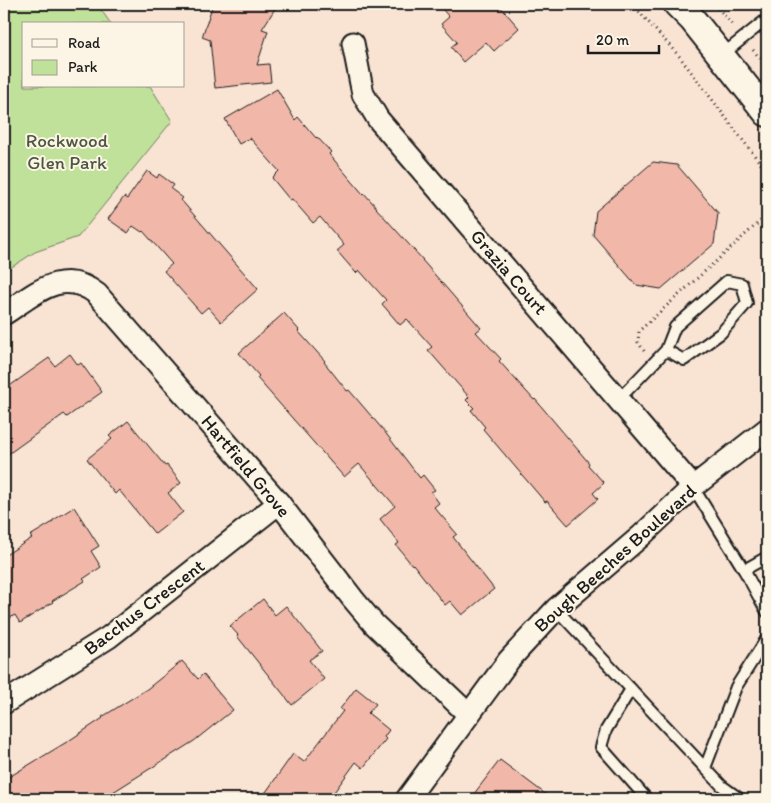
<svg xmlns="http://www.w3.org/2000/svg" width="771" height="803" font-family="Itim,sans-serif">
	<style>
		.green { fill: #bfe19a; stroke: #6e7e5b }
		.building { fill: #f1b8a9; stroke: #1c1c1c }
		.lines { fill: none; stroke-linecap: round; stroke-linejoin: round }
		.service-casing { stroke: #1c1c1c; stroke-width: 14 }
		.minor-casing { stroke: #1c1c1c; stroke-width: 25 }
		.tertiary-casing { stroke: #1c1c1c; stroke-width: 30 }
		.path { stroke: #1c1c1c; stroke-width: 3; stroke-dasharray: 1 4; stroke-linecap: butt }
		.service { stroke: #fcf5e5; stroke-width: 10 }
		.minor { stroke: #fcf5e5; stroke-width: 21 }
		.tertiary { stroke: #fcf5e5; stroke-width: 26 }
		.labels { text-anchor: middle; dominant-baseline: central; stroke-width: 4; stroke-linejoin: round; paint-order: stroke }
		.park-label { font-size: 19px; fill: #4d5742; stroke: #fcf5e5 }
		.street-label { font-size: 19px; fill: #1c1c1c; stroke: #fcf5e5 }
	</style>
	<rect width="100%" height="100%" fill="#f9e3d3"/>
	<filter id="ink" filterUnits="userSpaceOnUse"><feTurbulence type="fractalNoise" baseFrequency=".02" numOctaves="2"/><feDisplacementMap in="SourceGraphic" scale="10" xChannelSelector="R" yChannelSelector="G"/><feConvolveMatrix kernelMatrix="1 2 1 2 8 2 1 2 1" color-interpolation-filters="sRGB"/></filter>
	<g filter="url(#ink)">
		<polygon class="green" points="4,4 97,4 111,24 24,24 24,86 150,86 172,121 78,237 35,252 4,272"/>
		<g class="building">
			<polygon points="213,4 278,4 262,29 268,31 257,65 269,64 271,82 215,88 210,40 202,37"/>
			<polygon points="438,4 498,4 519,28 494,51 486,42 463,62 451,47 457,42 441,24 449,17"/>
			<polygon points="277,89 295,120 298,117 316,138 317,137 331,152 329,154 363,194 364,193 377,208 376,208 423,260 422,260 481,328 476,332 501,359 499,361 534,400 535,399 589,463 588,465 604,483 593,493 598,499 568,525 547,501 545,502 483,429 485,427 471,410 474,408 466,400 469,397 428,350 432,347 407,319 400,325 382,304 386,300 359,270 356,273 337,251 344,245 320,217 313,223 292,199 290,200 272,178 279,171 250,138 239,144 225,119"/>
			<polygon points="653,162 677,165 718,213 714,244 661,289 636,285 593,235 596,211"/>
			<polygon points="147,171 157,178 159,174 174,185 171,189 183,198 181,200 258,289 221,322 208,307 201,313 164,271 172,264 143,231 142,232 133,226 128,233 108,219 124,197 127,199"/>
			<polygon points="284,313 299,330 298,331 325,361 324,362 347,391 349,390 384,431 420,478 423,475 435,490 431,492 439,503 434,507 457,534 453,537 494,589 462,615 450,601 445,605 413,564 412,565 396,545 399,543 380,519 395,506 359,464 344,477 257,378 259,376 239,353"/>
			<polygon points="70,354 78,365 81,363 102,392 67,417 64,414 4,457 4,390 49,358 55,366"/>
			<polygon points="128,421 165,466 167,465 181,483 168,493 183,512 155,534 119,490 115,494 87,459 112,439 109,436"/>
			<polygon points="74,507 99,546 91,551 101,567 83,579 85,581 52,601 53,602 20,623 15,615 4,621 4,556 32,538 30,536 53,522 52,521"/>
			<polygon points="263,599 275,615 286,606 322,651 309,660 324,679 292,705 237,636 238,635 230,626"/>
			<polygon points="182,661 198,679 203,674 233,710 214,725 194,741 102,799 4,799 4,780 70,740 103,718 102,717 147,689"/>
			<polygon points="356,688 376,704 368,713 389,730 384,737 386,739 363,768 356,762 329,799 261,799 293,754 304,762 343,711 340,709"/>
			<polygon points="500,760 552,799 470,799"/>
		</g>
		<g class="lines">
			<g class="service-casing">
				<g id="service">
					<polyline points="722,55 767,19"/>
					<polyline points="618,400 666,350 675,327 727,281 742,284 747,303 721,333 684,360 666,350"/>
					<polyline points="693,487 744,570 767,612"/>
					<polyline points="744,570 767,557"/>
					<polyline points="556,609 722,786 740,799"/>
					<polyline points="631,689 606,730 601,747 647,799"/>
					<polyline points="705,768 736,687 767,638"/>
				</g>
			</g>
			<g class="minor-casing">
				<g id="minor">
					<polyline points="353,43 363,94 378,119 693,487"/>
					<path d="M4,314C34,295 62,266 97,294L279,503L353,599L374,624L468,714"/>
					<polyline points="4,703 109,637 279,503"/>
					<polyline points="407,799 509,660 556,609 641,536 693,487 767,429"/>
				</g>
			</g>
			<g class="tertiary-casing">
				<polyline id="tertiary" points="677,4 692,19 767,113"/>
			</g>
			<g class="path">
				<polyline points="632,4 679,56 767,172"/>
				<polyline points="718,8 733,26"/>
				<polyline points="753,50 767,67"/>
				<polyline points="644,351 638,342 639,331 767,215"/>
			</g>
			<use href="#service" class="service"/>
			<use href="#minor" class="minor"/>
			<use href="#tertiary" class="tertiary"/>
		</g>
	</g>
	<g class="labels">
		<g class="park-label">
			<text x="67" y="140">Rockwood<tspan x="67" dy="22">Glen Park</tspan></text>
		</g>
		<g class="street-label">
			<text transform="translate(509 272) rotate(49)">Grazia Court</text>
			<text transform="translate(246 466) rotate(50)">Hartfield Grove</text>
			<text transform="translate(615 558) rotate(-42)">Bough Beeches Boulevard</text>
			<text transform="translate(144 607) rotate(-37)">Bacchus Crescent</text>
		</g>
	</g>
	<rect width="771" height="803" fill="none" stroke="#fcf5e5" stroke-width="20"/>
	<rect x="10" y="10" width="751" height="783" fill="none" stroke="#1c1c1c" stroke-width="2" filter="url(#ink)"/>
	<rect x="22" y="22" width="162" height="65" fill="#fcf5e5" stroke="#a29e95"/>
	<rect x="32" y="39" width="25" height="8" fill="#fcf5e5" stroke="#a29e95"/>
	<text x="68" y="48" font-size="15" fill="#1c1c1c">Road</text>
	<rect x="32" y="60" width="25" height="15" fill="#bfe19a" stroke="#a29e95"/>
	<text x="68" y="72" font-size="15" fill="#1c1c1c">Park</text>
	<path d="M588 45v8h71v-8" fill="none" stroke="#1c1c1c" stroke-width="2.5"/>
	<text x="596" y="45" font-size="15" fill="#1c1c1c" stroke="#fcf5e5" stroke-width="4" paint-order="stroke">20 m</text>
</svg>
